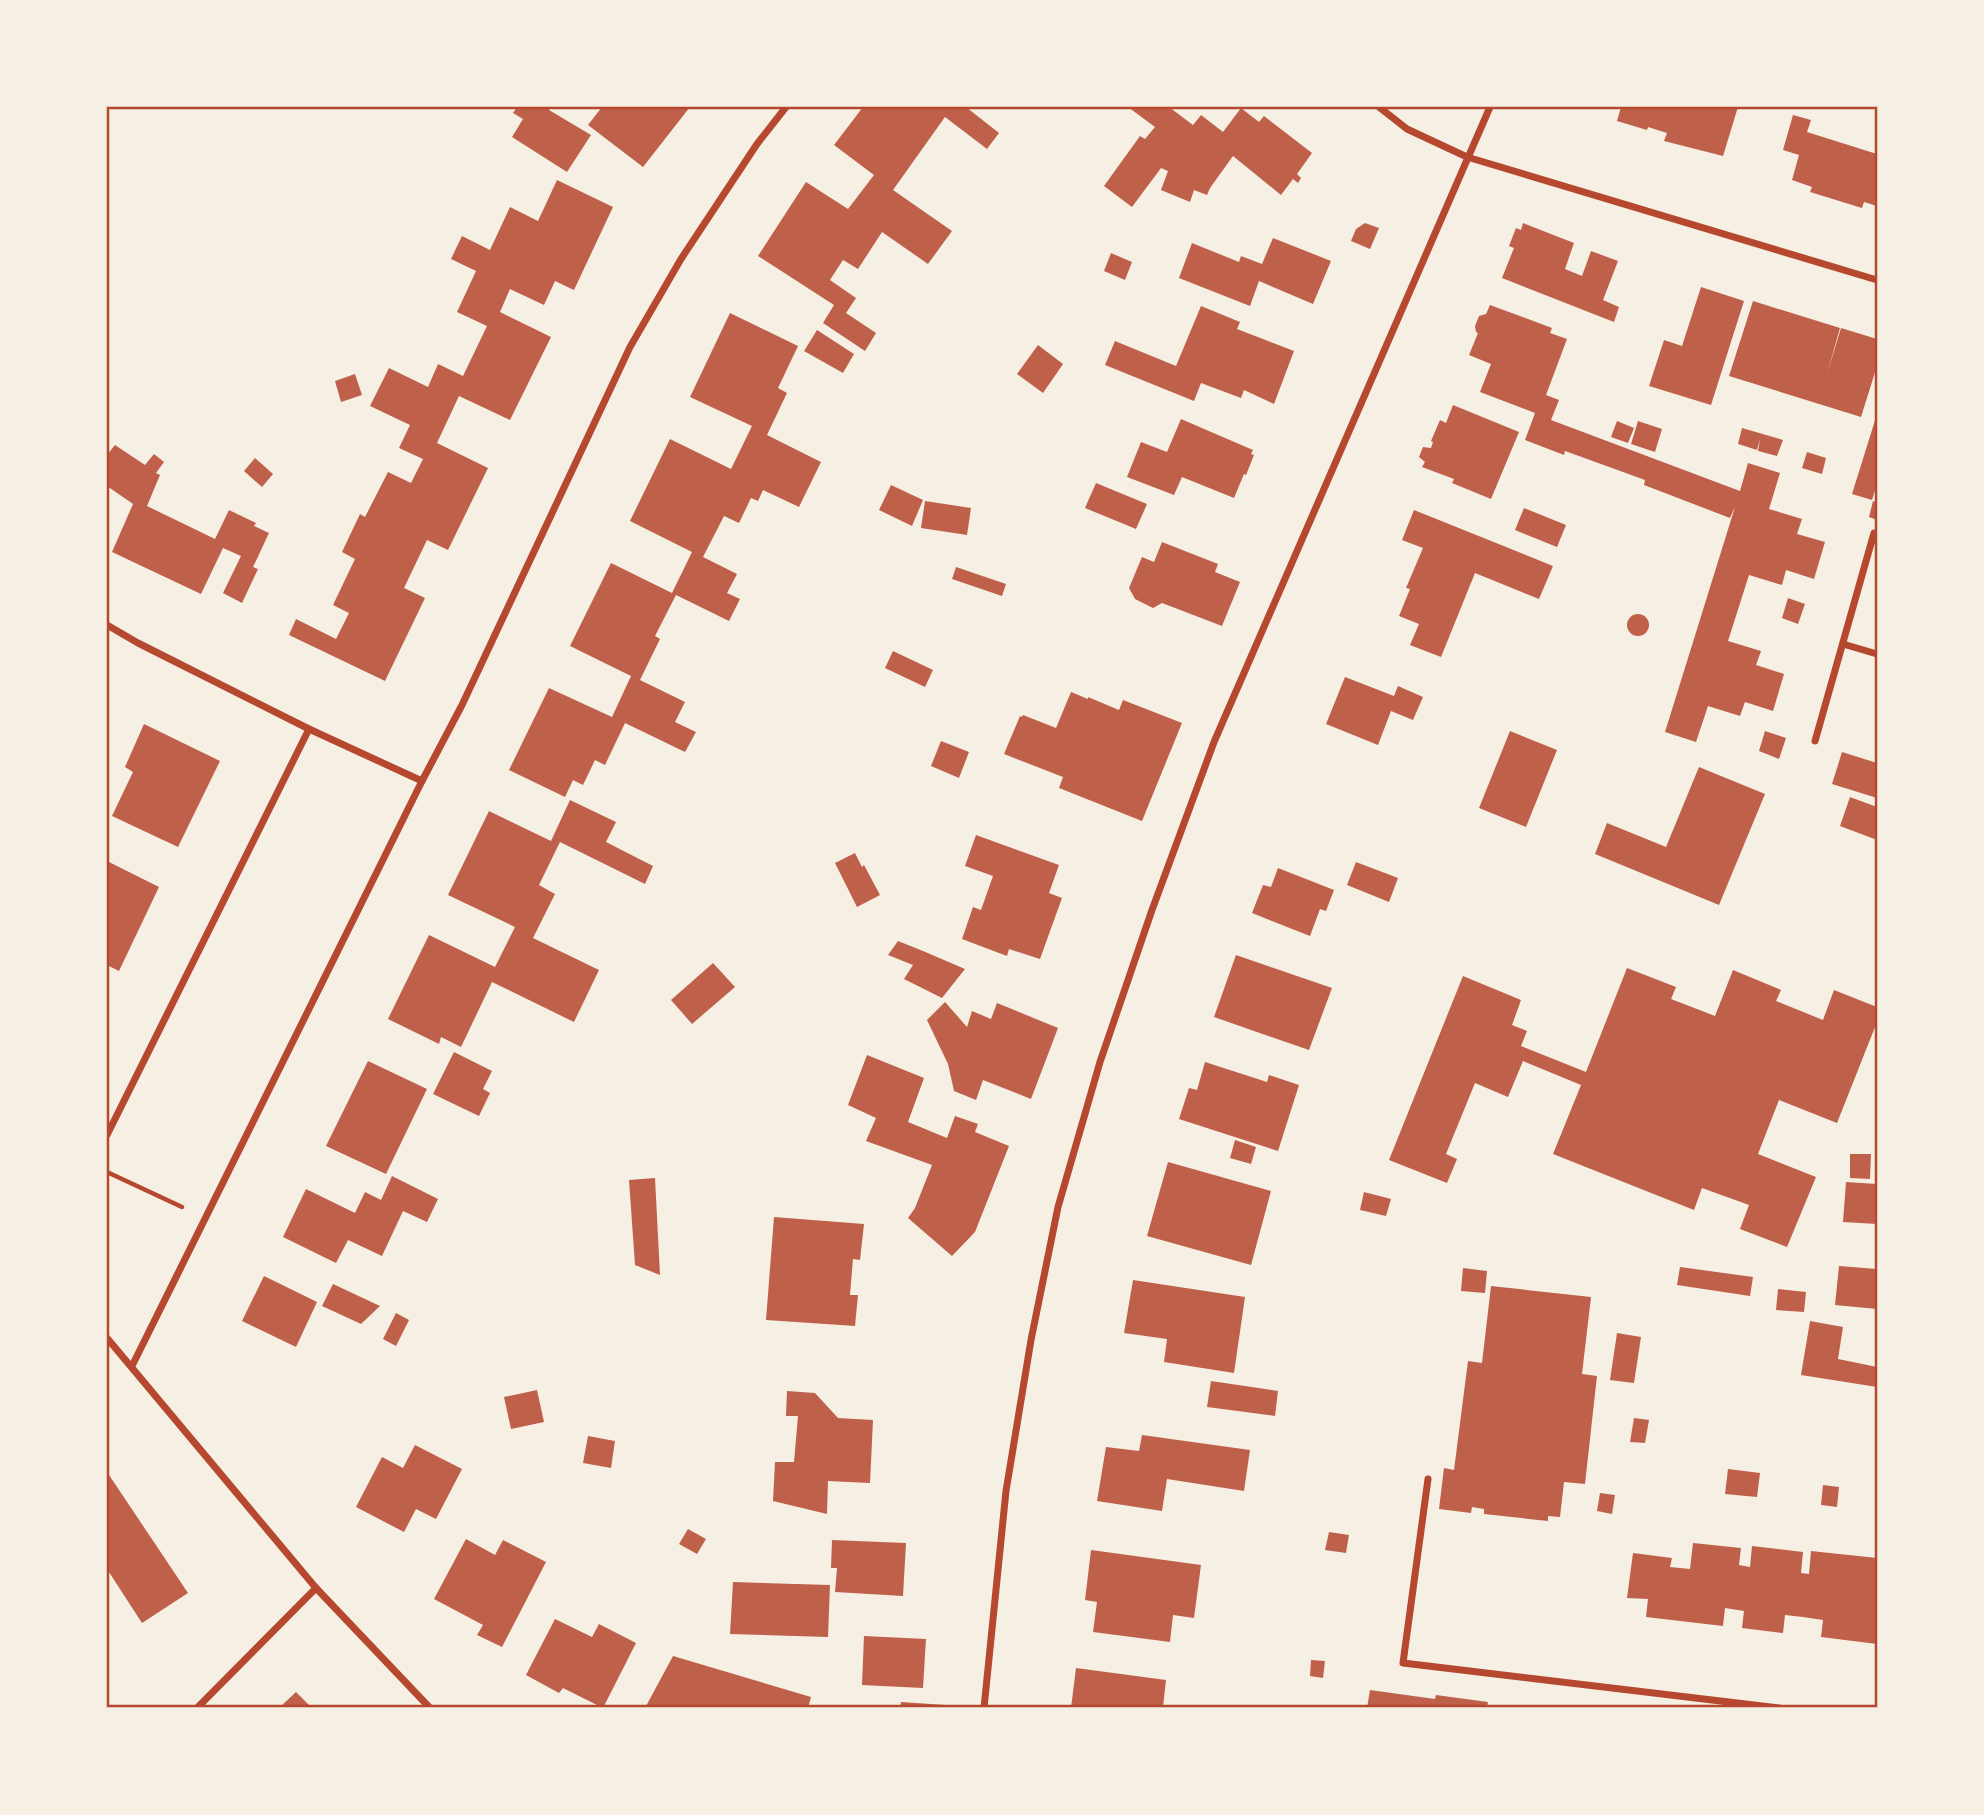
<svg xmlns="http://www.w3.org/2000/svg" width="1984" height="1815" font-family="Montserrat,sans-serif">
	<style>
		.building { fill: #bf614a }
		.lines { fill: none; stroke-linecap: round; stroke-linejoin: round }
		.path { stroke: #b5482f; stroke-width: 4.5 }
		.minor { stroke: #b5482f; stroke-width: 7 }
		.neatline { fill: none; stroke: #b5482f; stroke-width: 2.5 }
	</style>
	<rect width="100%" height="100%" fill="#f6efe4"/>
	<g class="building">
		<polygon points="517,107 551,107 549,110 591,135 567,172 512,137 523,119 513,113"/>
		<polygon points="602,107 690,107 643,167 588,125"/>
		<polygon points="863,107 966,107 999,133 987,149 945,117 893,190 952,231 928,264 882,232 858,269 843,260 830,280 856,298 846,313 876,333 865,351 823,323 834,305 758,256 806,182 848,209 874,175 834,145"/>
		<polygon points="1128,107 1169,107 1193,125 1201,115 1223,132 1241,108 1259,122 1264,116 1312,153 1297,174 1301,178 1298,183 1293,179 1281,195 1233,156 1210,188 1207,195 1194,190 1190,202 1161,190 1168,171 1161,168 1132,207 1104,186 1140,136 1145,139 1155,127"/>
		<polygon points="1621,107 1738,107 1723,156 1664,141 1667,133 1648,127 1647,130 1617,121"/>
		<polygon points="1793,115 1811,120 1807,132 1877,154 1877,206 1864,202 1862,208 1810,192 1812,187 1792,180 1799,155 1783,150"/>
		<polygon points="557,180 613,207 574,290 555,281 544,305 510,289 500,312 551,337 510,420 459,396 437,443 488,468 448,550 427,540 404,588 425,598 385,681 289,635 296,619 336,639 349,613 333,605 355,559 342,552 360,514 365,517 388,472 411,483 423,459 399,448 410,425 370,406 389,368 428,387 438,364 463,376 487,326 457,312 476,271 451,259 462,236 490,250 510,207 538,221"/>
		<polygon points="1365,223 1379,228 1370,249 1351,241 1356,229"/>
		<polygon points="1523,223 1574,243 1565,269 1582,276 1591,251 1618,261 1603,300 1619,307 1614,322 1502,278 1514,248 1509,246 1516,228 1521,230"/>
		<polygon points="1273,238 1331,261 1313,304 1259,281 1250,306 1179,278 1192,243 1239,262 1241,256 1262,264"/>
		<polygon points="1111,253 1132,262 1125,280 1104,271"/>
		<polygon points="1701,287 1744,301 1711,405 1649,386 1664,340 1682,346"/>
		<polygon points="1753,301 1840,328 1827,374 1841,328 1877,339 1877,366 1861,417 1729,376"/>
		<polygon points="1490,305 1552,328 1550,333 1567,339 1546,395 1559,400 1551,420 1740,491 1748,463 1780,473 1769,509 1802,519 1797,534 1825,542 1814,579 1786,570 1782,585 1749,575 1728,641 1761,651 1756,665 1784,674 1773,711 1745,702 1740,716 1708,706 1696,742 1665,732 1735,507 1730,518 1644,485 1645,480 1565,451 1564,455 1525,440 1535,413 1480,392 1491,364 1469,355 1478,333 1476,332 1475,326 1479,316 1486,314"/>
		<polygon points="1201,306 1240,322 1237,329 1294,351 1274,404 1244,390 1241,398 1201,383 1194,401 1105,365 1115,341 1176,366"/>
		<polygon points="730,313 798,346 778,388 787,393 767,435 821,462 799,507 763,490 758,501 751,498 739,523 724,516 703,557 737,574 727,593 740,599 729,621 676,595 655,636 660,639 640,680 685,702 675,722 696,732 685,752 625,723 605,765 595,760 583,785 573,780 565,797 509,770 549,688 612,717 631,676 570,646 611,563 672,593 692,552 630,521 670,439 731,469 751,428 752,426 690,397"/>
		<polygon points="817,330 854,354 843,373 804,351"/>
		<polygon points="1038,345 1063,364 1043,393 1017,374"/>
		<polygon points="355,374 362,395 341,402 335,381"/>
		<polygon points="1453,405 1519,432 1491,499 1452,483 1454,479 1422,467 1425,462 1419,457 1423,447 1431,448 1433,442 1431,441 1440,420 1446,423"/>
		<polygon points="1877,414 1877,484 1872,500 1852,494"/>
		<polygon points="1181,419 1253,450 1251,454 1254,455 1246,475 1244,474 1234,498 1182,477 1174,495 1127,477 1141,442 1167,452"/>
		<polygon points="1617,421 1634,428 1628,443 1611,437"/>
		<polygon points="1638,421 1662,429 1655,452 1631,444"/>
		<polygon points="1742,428 1783,440 1777,456 1758,451 1760,439 1757,450 1738,444"/>
		<polygon points="115,445 145,465 154,454 164,462 156,473 160,475 147,506 215,539 229,510 256,523 254,526 269,533 253,567 258,569 242,603 223,593 241,556 223,548 201,594 112,552 133,504 107,486 107,455"/>
		<polygon points="1807,452 1826,458 1822,474 1802,468"/>
		<polygon points="255,458 273,474 262,487 244,471"/>
		<polygon points="1096,483 1147,504 1136,529 1085,508"/>
		<polygon points="891,485 923,500 912,526 879,510"/>
		<polygon points="925,501 971,508 967,535 921,528"/>
		<polygon points="1873,501 1877,503 1877,520 1869,517"/>
		<polygon points="1524,508 1566,525 1557,547 1515,530"/>
		<polygon points="1414,510 1553,566 1539,599 1475,573 1441,657 1410,645 1419,624 1399,616 1410,589 1406,588 1423,548 1402,540"/>
		<polygon points="1162,542 1218,564 1215,572 1240,582 1222,626 1162,603 1153,608 1135,599 1129,588 1142,557 1154,562"/>
		<polygon points="956,567 1006,584 1002,596 952,579"/>
		<polygon points="1788,598 1805,604 1798,624 1782,618"/>
		<circle cx="1638" cy="625" r="11"/>
		<polygon points="893,651 933,670 925,687 885,668"/>
		<polygon points="1345,677 1394,696 1398,686 1423,697 1413,720 1391,711 1378,745 1326,724"/>
		<polygon points="1071,692 1088,699 1088,697 1119,710 1123,700 1182,723 1142,821 1059,788 1063,777 1004,754 1020,716 1022,717 1023,715 1056,728"/>
		<polygon points="144,724 220,761 178,847 112,816 133,772 125,767"/>
		<polygon points="1510,731 1557,750 1526,827 1479,808"/>
		<polygon points="1765,731 1786,738 1779,759 1759,751"/>
		<polygon points="941,741 969,752 959,778 931,766"/>
		<polygon points="1842,752 1877,763 1877,798 1832,784"/>
		<polygon points="1699,767 1765,794 1719,905 1595,854 1607,823 1666,847"/>
		<polygon points="1850,797 1877,807 1877,840 1840,826"/>
		<polygon points="570,800 616,822 606,842 653,866 645,884 560,842 539,885 555,894 533,938 599,970 574,1022 492,982 461,1047 441,1037 439,1044 388,1019 429,935 495,967 515,927 448,895 489,811 551,841"/>
		<polygon points="976,835 1059,865 1049,893 1062,898 1040,959 1009,949 1007,956 962,939 973,907 981,910 993,876 965,866"/>
		<polygon points="855,853 862,867 864,865 880,895 857,907 835,863"/>
		<polygon points="107,861 159,887 119,971 107,965"/>
		<polygon points="1356,862 1398,878 1389,902 1347,885"/>
		<polygon points="1278,868 1334,890 1326,911 1320,909 1310,936 1252,913 1263,885 1271,887"/>
		<polygon points="898,941 923,951 965,969 942,998 904,979 913,965 888,955"/>
		<polygon points="1236,955 1332,988 1309,1050 1214,1017"/>
		<polygon points="713,963 735,987 692,1024 671,1000"/>
		<polygon points="1627,968 1676,987 1671,999 1715,1016 1733,970 1781,990 1776,1001 1823,1020 1834,990 1877,1007 1877,1022 1837,1123 1779,1100 1758,1154 1816,1177 1787,1247 1740,1229 1749,1205 1702,1188 1694,1210 1553,1154 1581,1085 1523,1061 1508,1097 1475,1083 1446,1154 1457,1159 1447,1183 1389,1160 1463,976 1521,1000 1512,1025 1527,1031 1521,1046 1586,1072"/>
		<polygon points="945,1002 967,1027 972,1011 991,1019 997,1003 1058,1028 1031,1099 983,1080 976,1100 954,1091 948,1064 927,1020"/>
		<polygon points="454,1052 492,1071 483,1089 490,1093 479,1116 433,1094"/>
		<polygon points="867,1055 924,1078 908,1122 947,1138 955,1116 978,1124 975,1132 1009,1146 975,1232 952,1256 908,1218 915,1208 932,1165 866,1141 876,1118 848,1105"/>
		<polygon points="368,1061 427,1089 386,1174 326,1146"/>
		<polygon points="1205,1062 1267,1082 1269,1075 1299,1085 1278,1151 1179,1119 1189,1088 1197,1090"/>
		<polygon points="1235,1140 1256,1147 1251,1164 1230,1158"/>
		<polygon points="1850,1154 1871,1154 1870,1179 1850,1178"/>
		<polygon points="1168,1162 1271,1191 1251,1265 1147,1236"/>
		<polygon points="392,1176 438,1199 427,1222 403,1211 382,1256 348,1240 336,1263 283,1237 306,1189 355,1213 365,1192 381,1200"/>
		<polygon points="655,1178 660,1275 635,1265 629,1180"/>
		<polygon points="1846,1182 1877,1184 1877,1224 1843,1222"/>
		<polygon points="1364,1192 1391,1199 1386,1216 1360,1210"/>
		<polygon points="774,1217 864,1224 860,1260 853,1259 850,1295 858,1295 855,1326 766,1320"/>
		<polygon points="1839,1266 1877,1269 1877,1309 1835,1305"/>
		<polygon points="1680,1267 1753,1277 1750,1296 1677,1285"/>
		<polygon points="1463,1268 1487,1271 1485,1293 1461,1291"/>
		<polygon points="264,1276 317,1302 296,1347 242,1321"/>
		<polygon points="1133,1280 1245,1297 1234,1373 1164,1362 1167,1339 1124,1333"/>
		<polygon points="333,1284 380,1306 361,1324 322,1306"/>
		<polygon points="1491,1286 1591,1297 1582,1374 1597,1376 1585,1484 1564,1482 1560,1517 1548,1516 1548,1521 1484,1514 1484,1509 1472,1507 1471,1513 1439,1509 1444,1468 1454,1470 1468,1361 1482,1363"/>
		<polygon points="1778,1289 1806,1292 1804,1312 1776,1310"/>
		<polygon points="396,1313 409,1320 396,1346 383,1339"/>
		<polygon points="1810,1321 1843,1327 1838,1359 1877,1367 1877,1387 1801,1375"/>
		<polygon points="1617,1333 1641,1337 1634,1383 1610,1380"/>
		<polygon points="1211,1381 1278,1391 1275,1416 1207,1407"/>
		<polygon points="537,1390 544,1422 511,1429 504,1397"/>
		<polygon points="787,1391 815,1393 838,1418 873,1420 870,1483 828,1481 827,1514 773,1501 775,1462 794,1462 798,1416 786,1416"/>
		<polygon points="1634,1418 1649,1420 1645,1443 1630,1442"/>
		<polygon points="1142,1435 1250,1450 1244,1491 1167,1479 1162,1511 1097,1501 1106,1447 1139,1451"/>
		<polygon points="588,1436 615,1441 611,1468 583,1463"/>
		<polygon points="415,1445 462,1469 436,1519 416,1509 404,1532 356,1507 382,1457 403,1468"/>
		<polygon points="1728,1469 1760,1473 1757,1497 1725,1494"/>
		<polygon points="107,1472 188,1593 142,1623 107,1569"/>
		<polygon points="1823,1485 1839,1487 1837,1507 1821,1505"/>
		<polygon points="1600,1493 1615,1495 1612,1514 1597,1511"/>
		<polygon points="688,1529 706,1539 697,1554 679,1544"/>
		<polygon points="1329,1532 1349,1535 1346,1553 1325,1550"/>
		<polygon points="466,1539 495,1555 503,1540 546,1562 502,1647 477,1635 483,1625 434,1599"/>
		<polygon points="832,1540 906,1543 903,1596 835,1592 837,1568 831,1568"/>
		<polygon points="1693,1543 1741,1548 1739,1565 1750,1567 1752,1546 1803,1552 1801,1573 1809,1574 1811,1551 1877,1558 1877,1644 1821,1637 1823,1620 1803,1617 1785,1615 1783,1633 1742,1628 1744,1611 1725,1608 1723,1626 1646,1617 1648,1599 1627,1598 1633,1553 1672,1558 1670,1567 1690,1569"/>
		<polygon points="1091,1550 1201,1565 1194,1618 1173,1615 1170,1642 1093,1632 1097,1602 1085,1600"/>
		<polygon points="733,1582 830,1585 828,1637 730,1634"/>
		<polygon points="555,1619 592,1637 599,1624 636,1643 603,1708 563,1688 559,1693 526,1675"/>
		<polygon points="864,1636 926,1639 923,1688 862,1685"/>
		<polygon points="673,1656 811,1697 808,1708 698,1708 689,1706 688,1708 645,1708"/>
		<polygon points="1311,1660 1325,1661 1323,1678 1310,1676"/>
		<polygon points="1076,1668 1166,1680 1163,1707 1071,1708"/>
		<polygon points="1370,1690 1435,1699 1436,1695 1488,1702 1487,1708 1367,1708"/>
		<polygon points="296,1692 312,1708 279,1708"/>
		<polygon points="901,1702 946,1705 946,1708 900,1708"/>
	</g>
	<g class="lines">
		<polyline class="path" points="107,1172 182,1207"/>
		<g class="minor">
			<polyline points="1379,107 1407,129 1467,157 1877,280"/>
			<polyline points="107,625 138,643 309,729 422,781"/>
			<polyline points="1843,644 1877,654"/>
			<polyline points="1815,741 1874,533"/>
			<polyline points="107,1135 309,729"/>
			<polyline points="107,1338 316,1588 430,1708"/>
			<polyline points="132,1366 422,781 462,705 630,347 681,259 757,144 786,107"/>
			<polyline points="1428,1479 1403,1663 1779,1708"/>
			<polyline points="197,1708 316,1588"/>
			<polyline points="984,1708 1006,1491 1031,1340 1058,1207 1100,1062 1152,910 1214,742 1490,107"/>
		</g>
	</g>
	<rect width="1984" height="1815" fill="none" stroke="#f6efe4" stroke-width="217"/>
	<rect x="108" y="108" width="1768" height="1598" class="neatline"/>
</svg>
